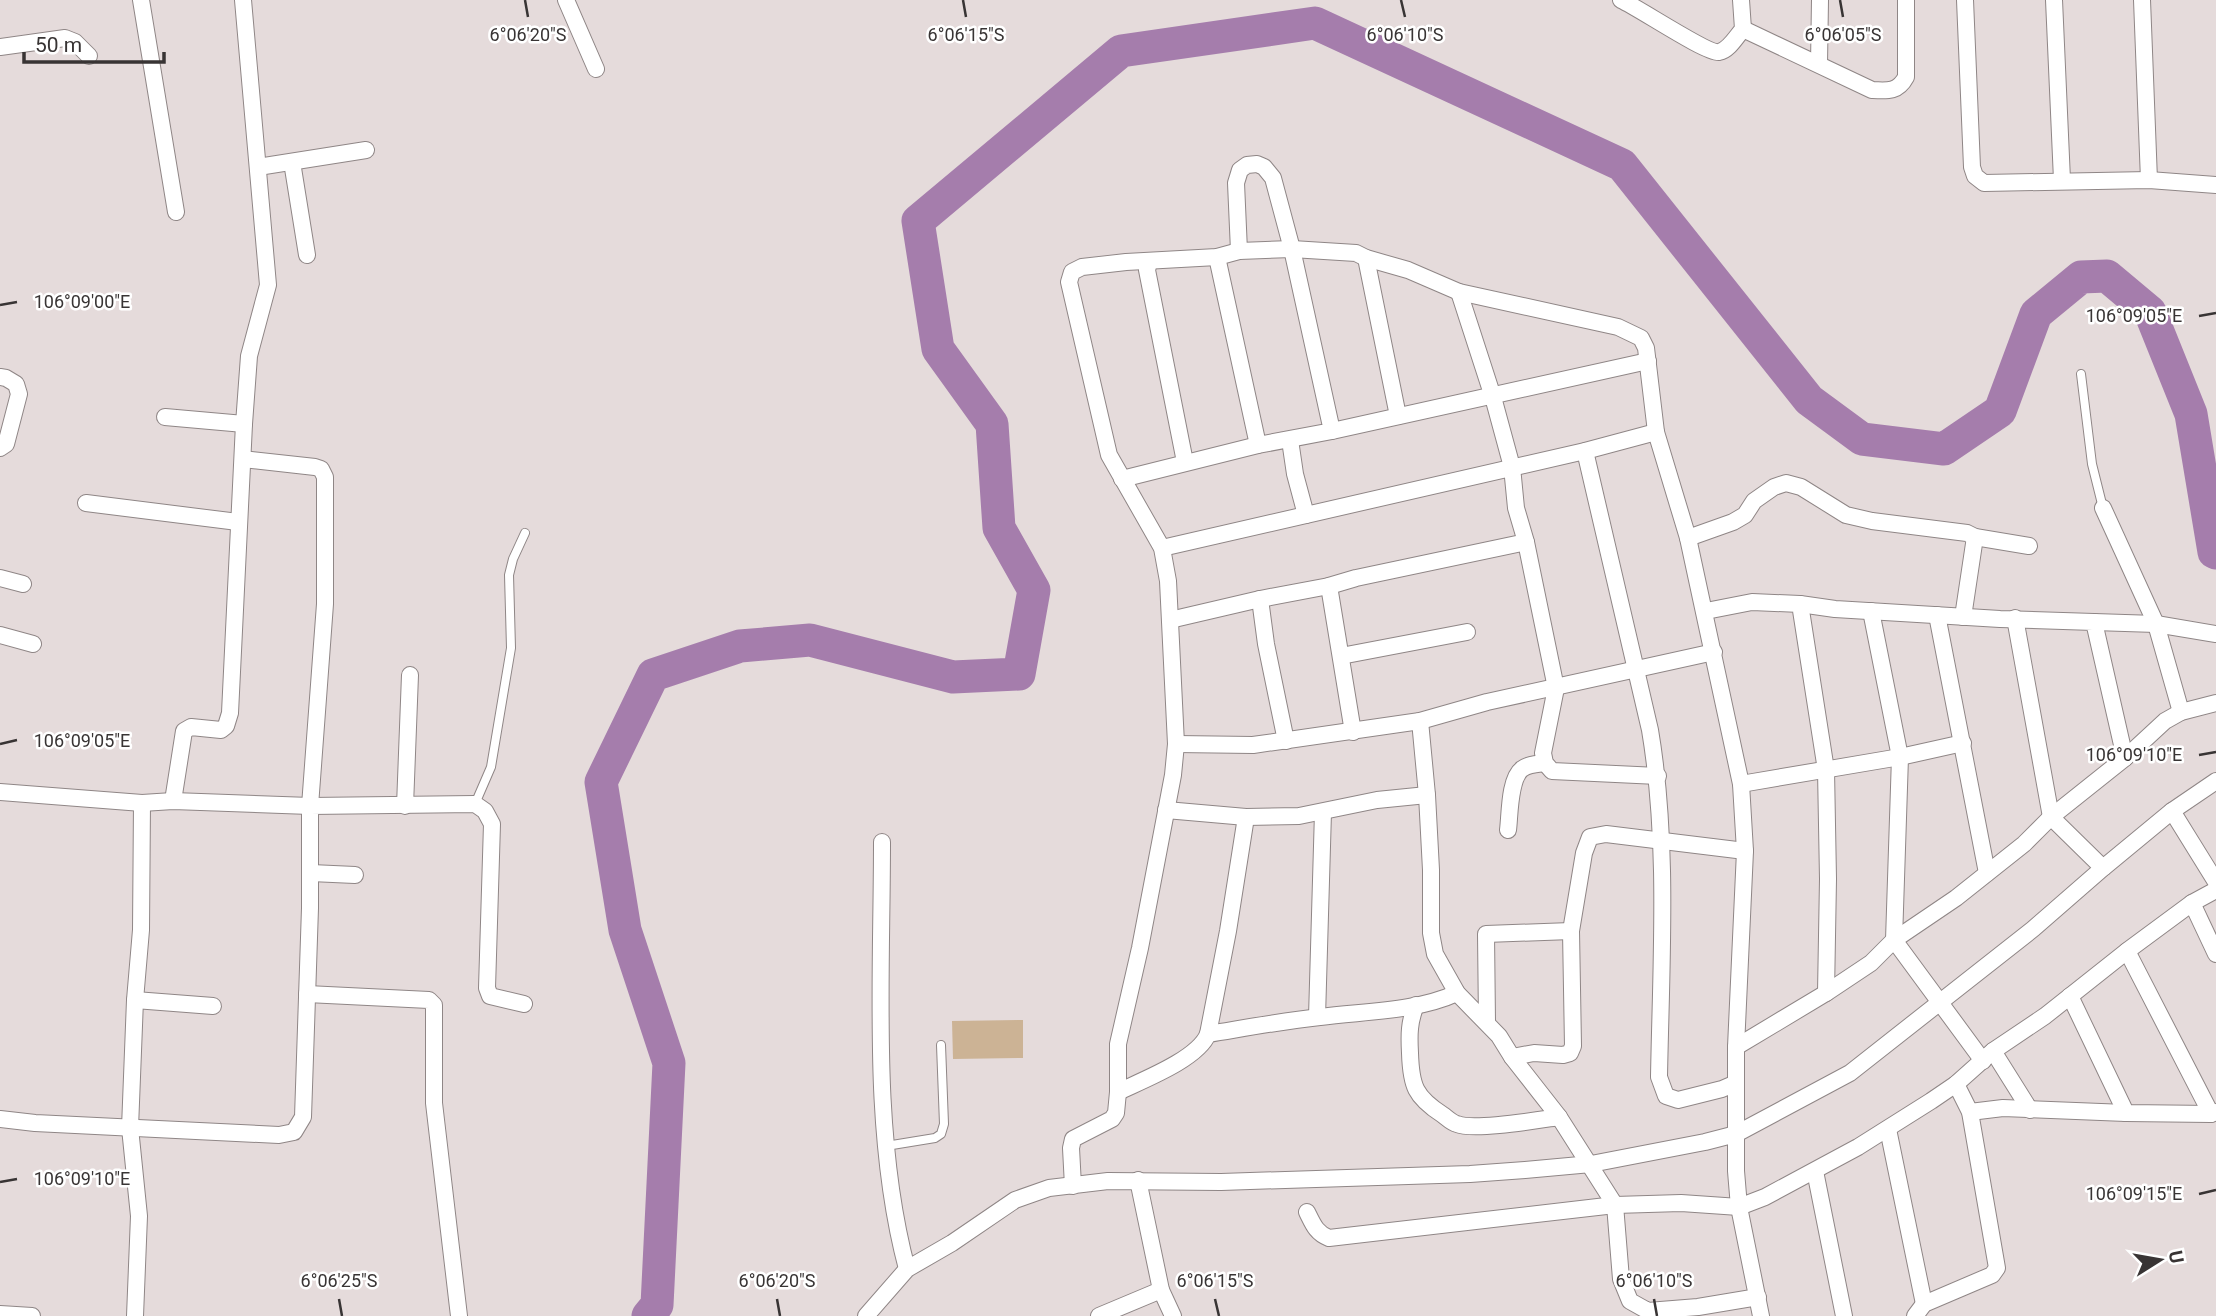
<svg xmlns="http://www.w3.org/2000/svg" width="2216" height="1316" font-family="Roboto,sans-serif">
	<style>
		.green { fill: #ccb395 }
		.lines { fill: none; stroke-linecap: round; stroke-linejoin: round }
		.river { stroke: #a57dac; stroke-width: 33 }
		.lane-casing { stroke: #8f8686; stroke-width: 10 }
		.street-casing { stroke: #8f8686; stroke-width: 18 }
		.lane { stroke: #fff; stroke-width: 8 }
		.street { stroke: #fff; stroke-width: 16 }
		.ticks { fill: none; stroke: #383434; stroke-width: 2.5 }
		.ticks-label { font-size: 18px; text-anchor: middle; fill: #383434; stroke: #fff; stroke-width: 5; stroke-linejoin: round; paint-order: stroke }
	</style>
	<rect width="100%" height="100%" fill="#e5dbdb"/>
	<polygon class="green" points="1023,1020 1023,1058 953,1059 952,1021"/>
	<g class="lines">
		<polyline class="river" points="648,1316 657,1305 669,1063 625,930 601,782 653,675 740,646 810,640 953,677 1019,674 1034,590 999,528 992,424 938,349 918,221 1121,51 1315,23 1622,165 1809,400 1862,439 1944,449 2000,411 2036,314 2081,277 2107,276 2150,312 2191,414 2214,552 2216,553"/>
		<g class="lane-casing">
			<g id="lane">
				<polyline points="2081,374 2092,464 2103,508"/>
				<polyline points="475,804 491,767 511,648 509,575 513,559 525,533"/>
				<polyline points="886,1146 935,1138 941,1134 944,1124 941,1045"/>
			</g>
		</g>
		<g class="street-casing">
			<g id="street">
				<polyline points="141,0 176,212"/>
				<polyline points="566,0 596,69"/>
				<path d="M1621,0C1639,8 1707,54 1719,52C1729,50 1736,37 1743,29L1741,0"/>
				<polyline points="1965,0 1972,167 1975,176 1984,183 2149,180 2216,185"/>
				<polyline points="2054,0 2062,180"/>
				<polyline points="2142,0 2149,180"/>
				<path d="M1743,29L1872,90C1888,91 1898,92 1906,77V0"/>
				<polyline points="0,47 65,38 75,42 89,56"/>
				<polyline points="1819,64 1820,0"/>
				<polyline points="292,162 307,255"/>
				<polyline points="258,167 366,150"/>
				<polyline points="1217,257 1258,445 1332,431 1292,249 1273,178 1264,167 1257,164 1247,165 1240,170 1236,183 1239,251"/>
				<polyline points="1366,258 1398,416"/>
				<polyline points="1149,262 1147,270 1185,462"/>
				<polyline points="1459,292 1493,397 1512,467 1516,508 1526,542 1556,688 1543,753 1545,763 1552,771 1658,776"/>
				<polyline points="0,377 6,378 16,384 19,394 6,444 0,448"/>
				<polyline points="165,417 244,424"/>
				<polyline points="1332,431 1648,361"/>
				<polyline points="1290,440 1295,474 1306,515"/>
				<path d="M1585,451L1650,730C1669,843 1661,963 1659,1077L1666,1096L1678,1100L1722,1089L1736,1083"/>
				<polyline points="1122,479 1258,445"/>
				<polyline points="86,503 238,522"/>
				<polyline points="2103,508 2156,624 2181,712"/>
				<polyline points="1688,538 1733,522 1745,515 1754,501 1774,487 1786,483 1801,487 1846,515 1872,521 1967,533 1975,537 2029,546"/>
				<polyline points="1162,548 1585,451 1656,432"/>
				<polyline points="0,578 23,584"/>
				<polyline points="1260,599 1266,644 1286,741"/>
				<polyline points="1800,604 1835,609 2000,619 2094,622 2125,758"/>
				<polyline points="1706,611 1752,602 1800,604 1826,770 1828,879 1826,993"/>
				<polyline points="1871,611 1900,757 1894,940 1983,1061"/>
				<polyline points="1937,615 1987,873"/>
				<polyline points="1963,617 1975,537"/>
				<polyline points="2015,618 2051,817 2103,868"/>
				<polyline points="1170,620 1260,599 1329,586"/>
				<polyline points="2094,622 2156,624 2216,634"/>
				<polyline points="0,635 33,644"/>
				<polyline points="1341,656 1467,632"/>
				<polyline points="1420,721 1427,795 1431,870 1431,933 1435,954 1457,993 1499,1036 1512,1057 1559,1117 1615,1205 1621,1279 1630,1301 1648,1311 1698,1307 1758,1297"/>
				<polyline points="1353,732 1329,586 1356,578 1526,542"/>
				<polyline points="1176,744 1253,745 1420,721 1487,702 1714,652"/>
				<polyline points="1741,784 1900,757 1963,743"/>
				<polyline points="0,792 142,803 173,801 310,806 325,604 325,477 321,469 315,467 243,459"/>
				<polyline points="173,801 184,731 191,727 221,730 226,726 230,713 244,424 249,356 268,285 243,0"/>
				<polyline points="405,806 410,675"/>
				<polyline points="1166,810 1246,817 1299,816 1377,800 1427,795"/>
				<polyline points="2172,811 2216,882"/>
				<path d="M1508,830C1510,815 1509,779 1522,769C1528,764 1537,764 1545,763"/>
				<path d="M882,842C882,982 871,1134 907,1269"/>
				<polyline points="311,873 355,875"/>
				<polyline points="2192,903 2216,954"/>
				<polyline points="2127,951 2211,1114"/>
				<path d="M1457,993C1415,1012 1365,1011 1320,1017C1282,1021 1245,1028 1208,1034C1198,1059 1143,1080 1118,1092V1044L1140,948L1173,775L1176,744L1168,581L1162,548L1109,455L1069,282L1072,272L1082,267L1126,262L1217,257L1239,251L1292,249L1356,253L1366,258L1408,270L1459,292L1618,327L1641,338L1646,348L1656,432L1688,538L1741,784L1745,851L1736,1047V1171L1739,1207L1761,1316"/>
				<polyline points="307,994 429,1000 434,1005 434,1103 459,1316"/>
				<polyline points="2070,996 2126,1113 2211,1114 2216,1112"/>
				<polyline points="135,1000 213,1006"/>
				<path d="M1416,1005C1409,1022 1409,1035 1410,1053C1411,1086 1415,1097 1443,1115C1447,1118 1452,1123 1457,1124C1474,1131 1538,1120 1559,1117"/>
				<polyline points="1317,1017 1323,812"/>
				<polyline points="1487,1022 1486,934 1571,931"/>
				<polyline points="1208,1034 1228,931 1246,817"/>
				<polyline points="1736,1047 1826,993 1871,963 1894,940 1956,898 2024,844 2051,817 2125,758 2165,721 2181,712 2216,703"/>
				<polyline points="1993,1051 2030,1110"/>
				<polyline points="1512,1057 1534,1053 1563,1055 1570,1053 1573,1046 1571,931 1584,853 1590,837 1606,834 1745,851"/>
				<polyline points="1970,1112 2003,1108 2126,1113"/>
				<polyline points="0,1119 35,1123 279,1135 294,1132 303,1117 310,908 310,806 475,804 485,811 492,824 487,988 490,996 524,1004"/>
				<polyline points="1888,1129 1924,1304"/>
				<polyline points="1815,1171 1844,1316"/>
				<polyline points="1138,1180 1161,1290 1173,1316"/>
				<polyline points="1073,1186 1071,1148 1073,1139 1112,1119 1116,1113 1118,1092"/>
				<path d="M1307,1212C1313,1224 1316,1233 1329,1238L1615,1205L1681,1203L1739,1207L1765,1197L1858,1147L1931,1101L1956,1084L1993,1051L2045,1016L2127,951L2192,903L2216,890"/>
				<polyline points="0,1314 32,1316"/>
				<polyline points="135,1316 139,1216 130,1128 135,1000 141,930 142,803"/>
				<polyline points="866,1316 907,1269 952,1243 1015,1200 1049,1188 1108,1181 1221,1182 1470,1174 1525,1170 1591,1164 1705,1142 1736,1134 1850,1073 2033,929 2103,868 2172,811 2216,781"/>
				<polyline points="1099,1316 1161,1290"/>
				<polyline points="1915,1316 1924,1304 1992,1275 1997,1268 1970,1112 1956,1084"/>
			</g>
		</g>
		<use href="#lane" class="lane"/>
		<use href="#street" class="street"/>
	</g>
	<path class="ticks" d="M525,0L528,17M963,0L966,17M1401,0L1405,17M1840,0L1843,17M0,305L17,302M2199,316L2216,313M0,744L17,740M2199,755L2216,752M0,1182L17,1179M2199,1194L2216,1190M339,1299L342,1316M777,1299L780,1316M1215,1299L1219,1316M1654,1299L1657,1316"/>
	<g class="ticks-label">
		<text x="528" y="41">6°06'20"S</text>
		<text x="966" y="41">6°06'15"S</text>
		<text x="1405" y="41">6°06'10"S</text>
		<text x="1843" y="41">6°06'05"S</text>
		<text x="82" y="308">106°09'00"E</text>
		<text x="2134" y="322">106°09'05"E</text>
		<text x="82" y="747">106°09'05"E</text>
		<text x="2134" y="761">106°09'10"E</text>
		<text x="82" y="1185">106°09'10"E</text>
		<text x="2134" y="1200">106°09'15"E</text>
		<text x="339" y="1287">6°06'25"S</text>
		<text x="777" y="1287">6°06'20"S</text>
		<text x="1215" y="1287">6°06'15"S</text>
		<text x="1654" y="1287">6°06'10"S</text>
	</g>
	<g transform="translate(2160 1260) rotate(79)" stroke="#ffffff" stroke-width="5" paint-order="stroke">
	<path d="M0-5L12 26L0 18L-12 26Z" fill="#383434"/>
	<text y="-10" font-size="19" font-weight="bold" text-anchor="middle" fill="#383434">U</text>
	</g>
	<path d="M24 52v10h140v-10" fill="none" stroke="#383434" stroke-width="3.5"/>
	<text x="35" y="52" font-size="21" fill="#383434" stroke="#ffffff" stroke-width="5" paint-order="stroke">50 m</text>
</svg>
